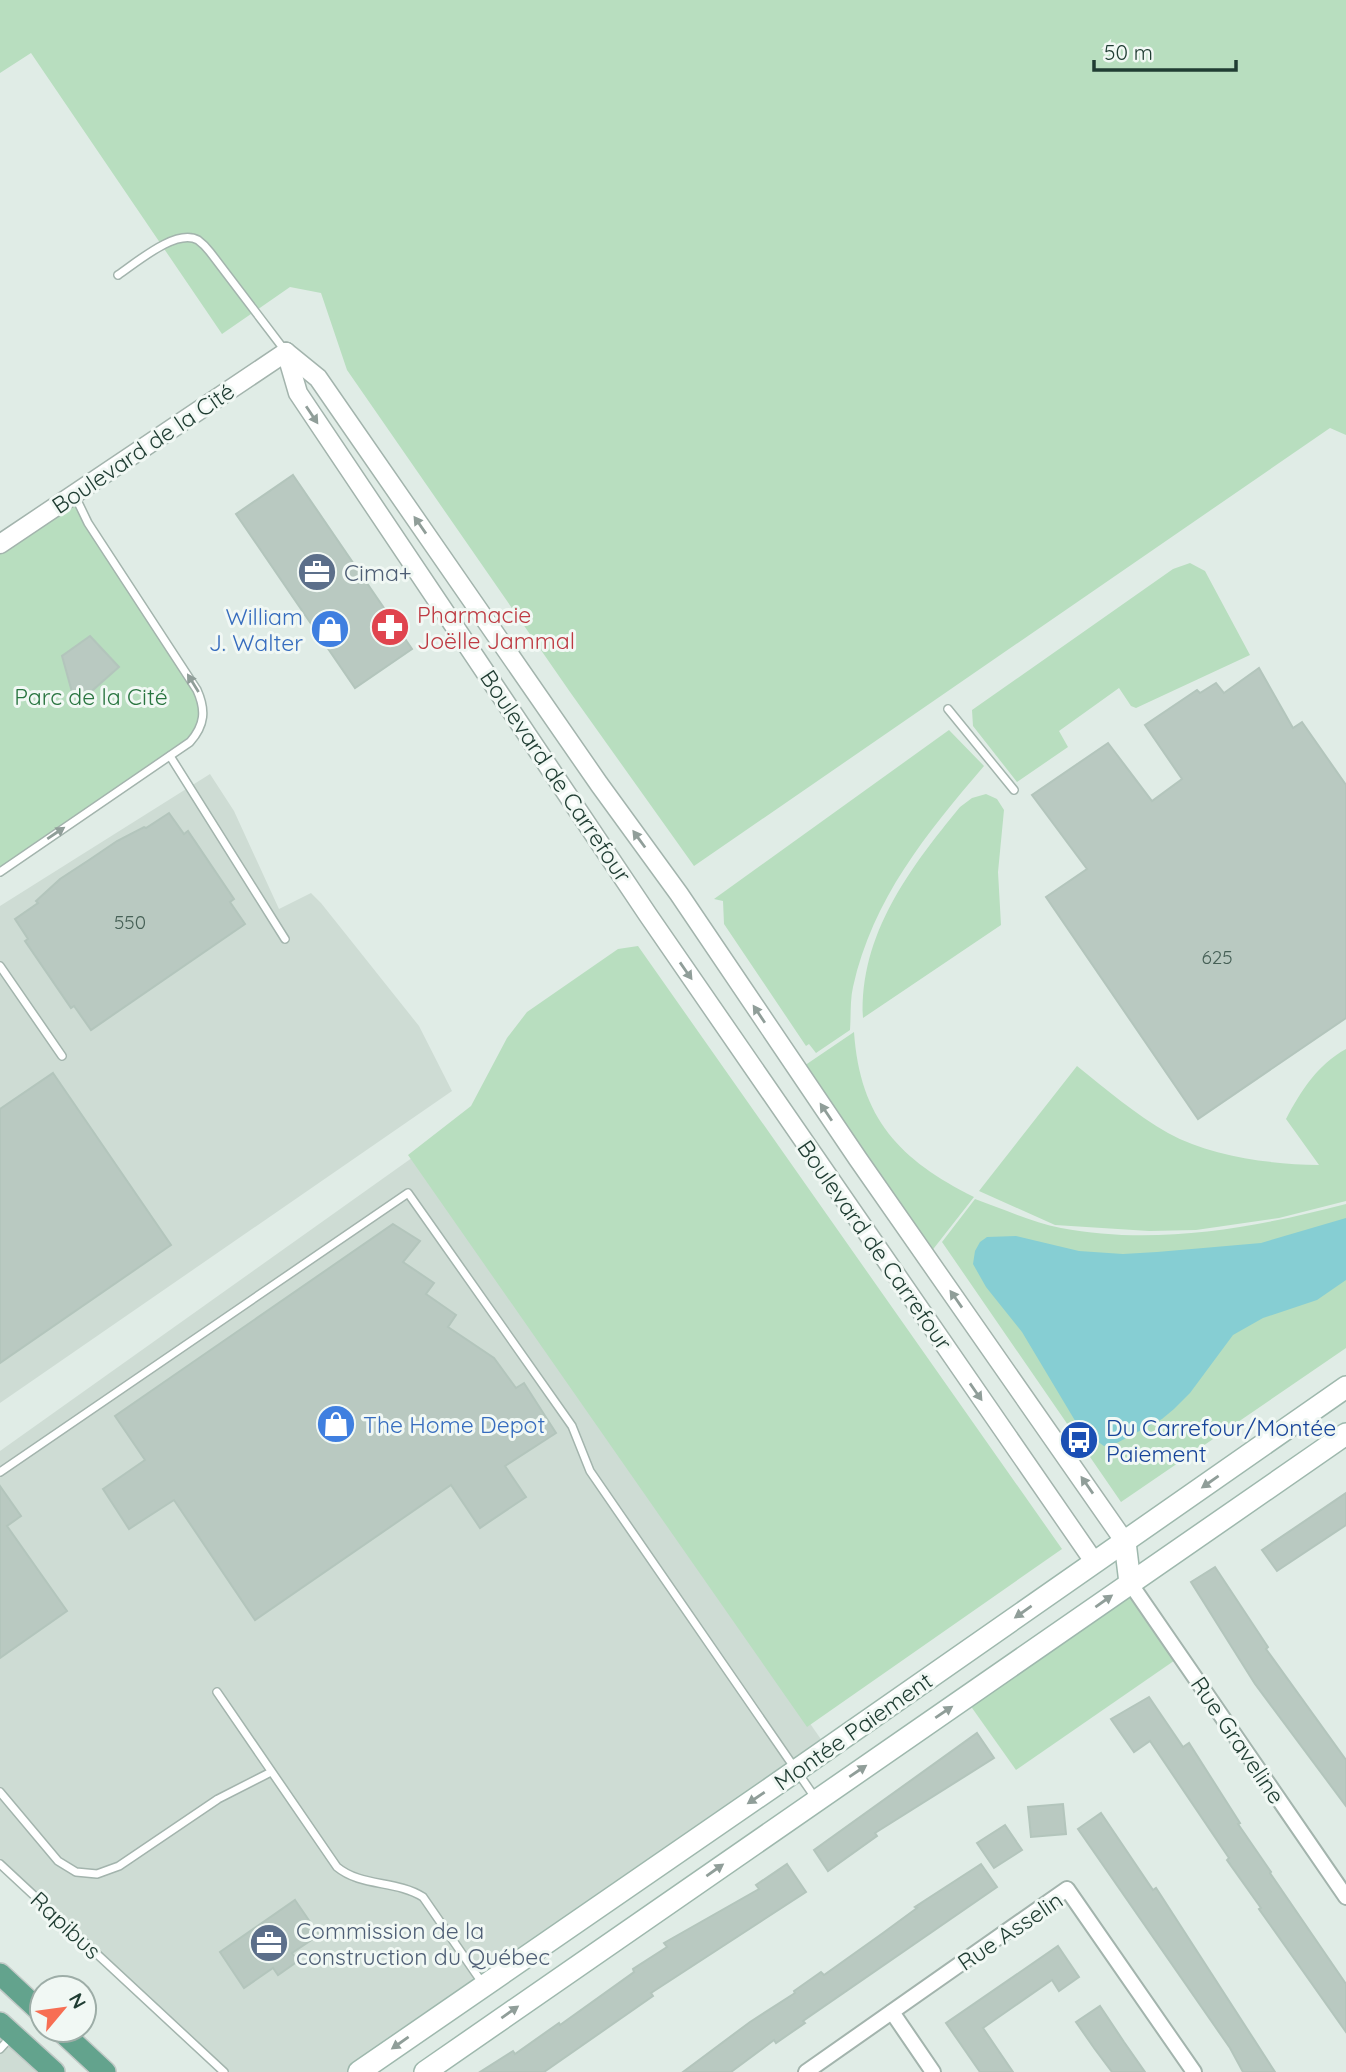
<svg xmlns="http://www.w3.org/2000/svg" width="1346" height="2072" font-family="Quicksand,sans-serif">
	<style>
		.built { fill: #cedcd4 }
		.green { fill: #b8debf }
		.water { fill: #86ced3 }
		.building { fill: #b9c9c1; stroke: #b3c5bc; stroke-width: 2 }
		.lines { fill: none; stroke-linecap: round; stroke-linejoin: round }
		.service-casing { stroke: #a3b4ad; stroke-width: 10 }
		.minor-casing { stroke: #a3b4ad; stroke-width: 18 }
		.tertiary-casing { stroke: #a3b4ad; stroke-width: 21 }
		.secondary-casing { stroke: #9eb8ad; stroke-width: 24 }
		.primary-casing { stroke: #c1c9c6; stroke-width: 24 }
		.service { stroke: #fff; stroke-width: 7 }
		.minor { stroke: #fff; stroke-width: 14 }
		.tertiary { stroke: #fff; stroke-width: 18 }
		.secondary { stroke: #fff; stroke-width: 21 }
		.primary { stroke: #63a38d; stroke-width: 21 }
		.oneway { fill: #909e99 }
		.labels { text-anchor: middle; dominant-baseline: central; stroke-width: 6; stroke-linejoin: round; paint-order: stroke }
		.number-label { font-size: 19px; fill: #466056 }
		.street-label { font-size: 23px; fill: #203d33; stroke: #f1f8f4 }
		.service-label { font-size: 23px; fill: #4e5e75; stroke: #f1f8f4; text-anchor: start }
		.health-label { font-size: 23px; fill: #be3a42; stroke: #f1f8f4; text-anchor: start }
		.shop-label { font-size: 23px; fill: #366cbe; stroke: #f1f8f4; text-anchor: end }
		.park-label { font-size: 23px; fill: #297540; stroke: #f1f8f4 }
		.transit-label { font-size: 23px; fill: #164399; stroke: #f1f8f4; text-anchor: start }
	</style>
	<rect width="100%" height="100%" fill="#e0ece6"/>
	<g class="built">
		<polygon points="210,774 234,811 279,909 311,893 321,903 419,1026 452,1091 0,1403 0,906"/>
		<polygon points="416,1155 827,1748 359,2072 224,2072 0,1864 0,1451"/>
		<polygon points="0,2023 54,2072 0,2072"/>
	</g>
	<g class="green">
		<polygon points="0,0 1346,0 1346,435 1330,428 694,866 570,692 347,370 321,293 290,287 222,334 31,53 0,73"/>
		<polygon points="74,494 143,610 197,690 203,717 190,742 0,872 0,544"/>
		<polygon points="1190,563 1205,571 1250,655 1136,708 1131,706 1119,688 1059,731 1068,747 1017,782 973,726 972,710 1173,569"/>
		<path d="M949,730L984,766C926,834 873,898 853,987C850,1000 851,1016 850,1030L816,1053L809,1044L806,1046L724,924L723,901L714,899Z"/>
		<path d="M986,794L997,799L1004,810L998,872L1001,925L863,1018C859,935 910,868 960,807L972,798Z"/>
		<polygon points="638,946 1062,1549 807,1727 408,1155 471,1106 507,1038 527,1012 618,949"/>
		<path d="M854,1032C860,1119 900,1160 974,1197L927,1257L798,1070Z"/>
		<path d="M1346,1049V1201L1279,1218L1196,1230L1149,1231L1055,1225L979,1191L1077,1066C1107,1090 1135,1114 1168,1133C1212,1157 1269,1164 1319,1165L1286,1119C1301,1091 1317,1065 1346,1049Z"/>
		<path d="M975,1199C1003,1209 1032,1222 1061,1228C1156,1246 1254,1228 1346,1204V1348L1121,1502L942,1242Z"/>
		<polygon points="1130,1583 1181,1656 1016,1770 965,1698"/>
	</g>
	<polygon class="water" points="1346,1218 1346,1280 1317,1300 1263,1318 1233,1335 1190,1393 1174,1409 1162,1419 1113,1445 1104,1446 1080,1429 1022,1332 986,1287 973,1264 975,1251 980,1242 987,1237 1016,1236 1079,1251 1123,1254 1157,1252 1261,1243"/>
	<g class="building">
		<polygon points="293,475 412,649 355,688 236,514"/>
		<polygon points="90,636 119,667 85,697 72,692 62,656"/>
		<polygon points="1259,668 1293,728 1302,722 1346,785 1346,1018 1198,1119 1046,897 1087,869 1032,795 1108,743 1152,801 1182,779 1145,725 1197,690 1200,693 1216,683 1224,693"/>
		<polygon points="169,813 184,834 188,831 234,899 230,902 245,924 91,1030 74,1006 71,1008 25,941 28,939 15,919 38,903 36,901 60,879 89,860 117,841 144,827 146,828"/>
		<polygon points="53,1073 171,1245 0,1363 0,1109"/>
		<polygon points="393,1224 420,1241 403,1262 434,1283 426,1294 456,1315 448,1327 494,1358 516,1388 524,1383 556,1433 505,1466 526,1497 480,1528 451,1485 255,1620 174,1500 129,1529 103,1489 145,1460 115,1416"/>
		<polygon points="0,1486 21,1516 7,1526 67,1611 0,1658"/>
		<polygon points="1346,1493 1346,1525 1277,1571 1262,1550"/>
		<polygon points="1215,1567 1268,1647 1266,1649 1346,1760 1346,1806 1255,1684 1191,1582"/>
		<polygon points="1149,1697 1183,1747 1189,1743 1240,1823 1238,1824 1271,1872 1270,1873 1346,1984 1346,2032 1259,1909 1261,1908 1227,1860 1229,1858 1150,1741 1134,1752 1111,1719"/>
		<polygon points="977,1733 994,1758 875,1833 877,1836 828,1871 814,1850"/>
		<polygon points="1063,1804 1066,1834 1031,1837 1028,1807"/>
		<polygon points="1101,1813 1153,1890 1156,1888 1160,1894 1275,2072 1243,2072 1230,2048 1078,1829"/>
		<polygon points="1005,1825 1022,1850 994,1868 977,1843"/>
		<polygon points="787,1864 806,1892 651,1993 653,1996 544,2072 480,2072 513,2051 515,2054 559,2023 560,2025 634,1972 633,1969 667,1947 664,1943 759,1889 756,1885"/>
		<polygon points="981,1864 997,1887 803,2021 805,2023 776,2043 774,2040 731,2072 683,2072 750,2022 795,1993 794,1991 821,1972 824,1975 883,1933 917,1908 915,1907"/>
		<polygon points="295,1900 319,1935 292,1953 298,1961 278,1975 273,1968 244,1988 220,1952"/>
		<polygon points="1058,1946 1079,1977 1059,1991 1052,1980 983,2028 1013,2072 980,2072 946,2023"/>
		<polygon points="1100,2006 1124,2042 1145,2072 1112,2072 1094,2048 1076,2022"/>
	</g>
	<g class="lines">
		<g class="service-casing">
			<g id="service">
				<path d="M118,275C136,263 176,228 198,240C202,243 207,248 210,252L286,352"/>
				<polyline points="948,709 1014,790"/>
				<polyline points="170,756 285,939"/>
				<path d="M0,872L190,742C205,725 206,710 197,690L88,523L75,496"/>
				<polyline points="0,966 62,1056"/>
				<polyline points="0,1472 408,1193 572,1426 590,1471 816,1799"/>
				<path d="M217,1692L337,1867C361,1887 396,1880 423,1897L483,1984"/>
				<polyline points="0,1792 58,1861 76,1872 97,1874 119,1866 218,1799 271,1772"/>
				<polyline points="0,1864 224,2072"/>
				<polyline points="0,2049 10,2038"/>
			</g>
		</g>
		<g class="minor-casing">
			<g id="minor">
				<polyline points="1130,1583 1346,1897"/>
				<polyline points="892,2012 933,2072"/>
				<polyline points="806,2072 1067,1889 1194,2072"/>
			</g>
		</g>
		<g class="tertiary-casing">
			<g id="tertiary">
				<polyline points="286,352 298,393 648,915 1095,1563"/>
				<polyline points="286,352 318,378 599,784 679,894 858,1159 1125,1542"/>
				<polyline points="0,544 286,352"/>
			</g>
		</g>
		<g class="secondary-casing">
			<g id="secondary">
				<polyline points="1125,1542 1130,1583"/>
				<polyline points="359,2072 797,1770 1346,1387"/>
				<polyline points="425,2072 1346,1434"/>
			</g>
		</g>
		<g class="primary-casing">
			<g id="primary">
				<polyline points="0,1974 42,2013"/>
				<polyline points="0,2023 54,2072"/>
				<polyline points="60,2030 105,2072"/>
			</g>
		</g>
		<use href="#service" class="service"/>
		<use href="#minor" class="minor"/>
		<use href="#tertiary" class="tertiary"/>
		<use href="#secondary" class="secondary"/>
		<use href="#primary" class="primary"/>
	</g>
	<defs><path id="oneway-solid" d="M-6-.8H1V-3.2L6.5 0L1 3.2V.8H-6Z" transform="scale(1.75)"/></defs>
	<g class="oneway">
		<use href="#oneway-solid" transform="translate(312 415) rotate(56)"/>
		<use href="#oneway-solid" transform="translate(420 525) rotate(-125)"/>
		<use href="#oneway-solid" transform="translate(193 683) rotate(-122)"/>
		<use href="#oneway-solid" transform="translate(56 833) rotate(-34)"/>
		<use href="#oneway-solid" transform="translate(639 839) rotate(-126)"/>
		<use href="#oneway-solid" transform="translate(686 971) rotate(55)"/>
		<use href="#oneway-solid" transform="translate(759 1014) rotate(-124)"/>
		<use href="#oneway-solid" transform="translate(826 1112) rotate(-124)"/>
		<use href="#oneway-solid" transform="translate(956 1299) rotate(-125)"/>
		<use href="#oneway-solid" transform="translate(976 1392) rotate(55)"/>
		<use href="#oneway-solid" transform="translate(1210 1482) rotate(145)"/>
		<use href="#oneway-solid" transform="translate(1087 1485) rotate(-125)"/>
		<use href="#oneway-solid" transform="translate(1104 1601) rotate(-35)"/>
		<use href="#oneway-solid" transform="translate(1023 1612) rotate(145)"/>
		<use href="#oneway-solid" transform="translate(944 1712) rotate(-34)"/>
		<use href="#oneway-solid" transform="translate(858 1771) rotate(-34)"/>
		<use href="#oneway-solid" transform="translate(756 1798) rotate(146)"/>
		<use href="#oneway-solid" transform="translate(715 1870) rotate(-35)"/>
		<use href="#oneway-solid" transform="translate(510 2012) rotate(-35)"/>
		<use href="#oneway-solid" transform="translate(400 2043) rotate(145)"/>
	</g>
	<defs>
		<g id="office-disc" transform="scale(2.0125)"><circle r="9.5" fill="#5c6f8a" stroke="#f1f8f4"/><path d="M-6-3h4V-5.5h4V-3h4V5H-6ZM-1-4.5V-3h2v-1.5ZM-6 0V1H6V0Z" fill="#fff"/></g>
		<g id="pharmacy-disc" transform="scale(2.0125)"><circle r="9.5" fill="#e0444e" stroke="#f1f8f4"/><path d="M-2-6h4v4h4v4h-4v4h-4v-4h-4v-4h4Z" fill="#fff"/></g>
		<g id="shop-disc" transform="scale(2.0125)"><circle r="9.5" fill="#3f7fe0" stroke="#f1f8f4"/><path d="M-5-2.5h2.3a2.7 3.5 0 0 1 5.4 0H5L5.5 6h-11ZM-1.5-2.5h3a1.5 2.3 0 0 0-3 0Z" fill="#fff"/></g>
		<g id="bus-disc" transform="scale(2.0125)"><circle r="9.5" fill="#1a4fb4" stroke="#f1f8f4"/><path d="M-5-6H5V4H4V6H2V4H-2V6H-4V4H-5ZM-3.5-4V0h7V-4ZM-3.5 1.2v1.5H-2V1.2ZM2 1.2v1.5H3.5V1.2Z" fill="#fff"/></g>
	</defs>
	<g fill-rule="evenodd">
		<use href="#office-disc" x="317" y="572"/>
		<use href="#pharmacy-disc" x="390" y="627"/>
		<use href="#shop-disc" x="330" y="629"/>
		<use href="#shop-disc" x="336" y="1424"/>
		<use href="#bus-disc" x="1079" y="1440"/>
		<use href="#office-disc" x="269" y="1943"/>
	</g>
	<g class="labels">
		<g class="number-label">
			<text x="130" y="922">550</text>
			<text x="1217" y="957">625</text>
		</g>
		<g class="street-label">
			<text transform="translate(143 448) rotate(-34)">Boulevard de la Cité</text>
			<text transform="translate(556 776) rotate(56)">Boulevard de Carrefour</text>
			<text transform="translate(875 1245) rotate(55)">Boulevard de Carrefour</text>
			<text transform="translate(853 1731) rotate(-35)">Montée Paiement</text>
			<text transform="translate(1238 1740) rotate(56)">Rue Graveline</text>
			<text transform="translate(66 1925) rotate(43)">Rapibus</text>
			<text transform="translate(1010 1931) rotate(-34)">Rue Asselin</text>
		</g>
		<g class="service-label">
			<text x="344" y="572">Cima+</text>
			<text x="296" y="1930">Commission de la<tspan x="296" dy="26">construction du Québec</tspan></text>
		</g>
		<g class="health-label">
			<text x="417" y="614">Pharmacie<tspan x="417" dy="26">Joëlle Jammal</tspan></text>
		</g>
		<g class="shop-label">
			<text x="303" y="616">William<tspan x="303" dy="26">J. Walter</tspan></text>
			<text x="363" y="1424" text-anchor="start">The Home Depot</text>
		</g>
		<g class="park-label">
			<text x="91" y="696">Parc de la Cité</text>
		</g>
		<g class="transit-label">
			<text x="1106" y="1427">Du Carrefour/Montée<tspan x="1106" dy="26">Paiement</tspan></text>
		</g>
	</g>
	<g transform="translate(63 2009) rotate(61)"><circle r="33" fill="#f1f8f4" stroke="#9dada7" stroke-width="2"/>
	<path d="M0-5L12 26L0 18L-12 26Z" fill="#f76e53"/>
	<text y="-10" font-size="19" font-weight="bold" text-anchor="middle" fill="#203d33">N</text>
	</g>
	<path d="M1094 60v10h142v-10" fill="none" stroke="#203d33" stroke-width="3.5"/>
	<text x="1104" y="60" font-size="21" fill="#203d33" stroke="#f1f8f4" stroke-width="5" paint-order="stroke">50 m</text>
</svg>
